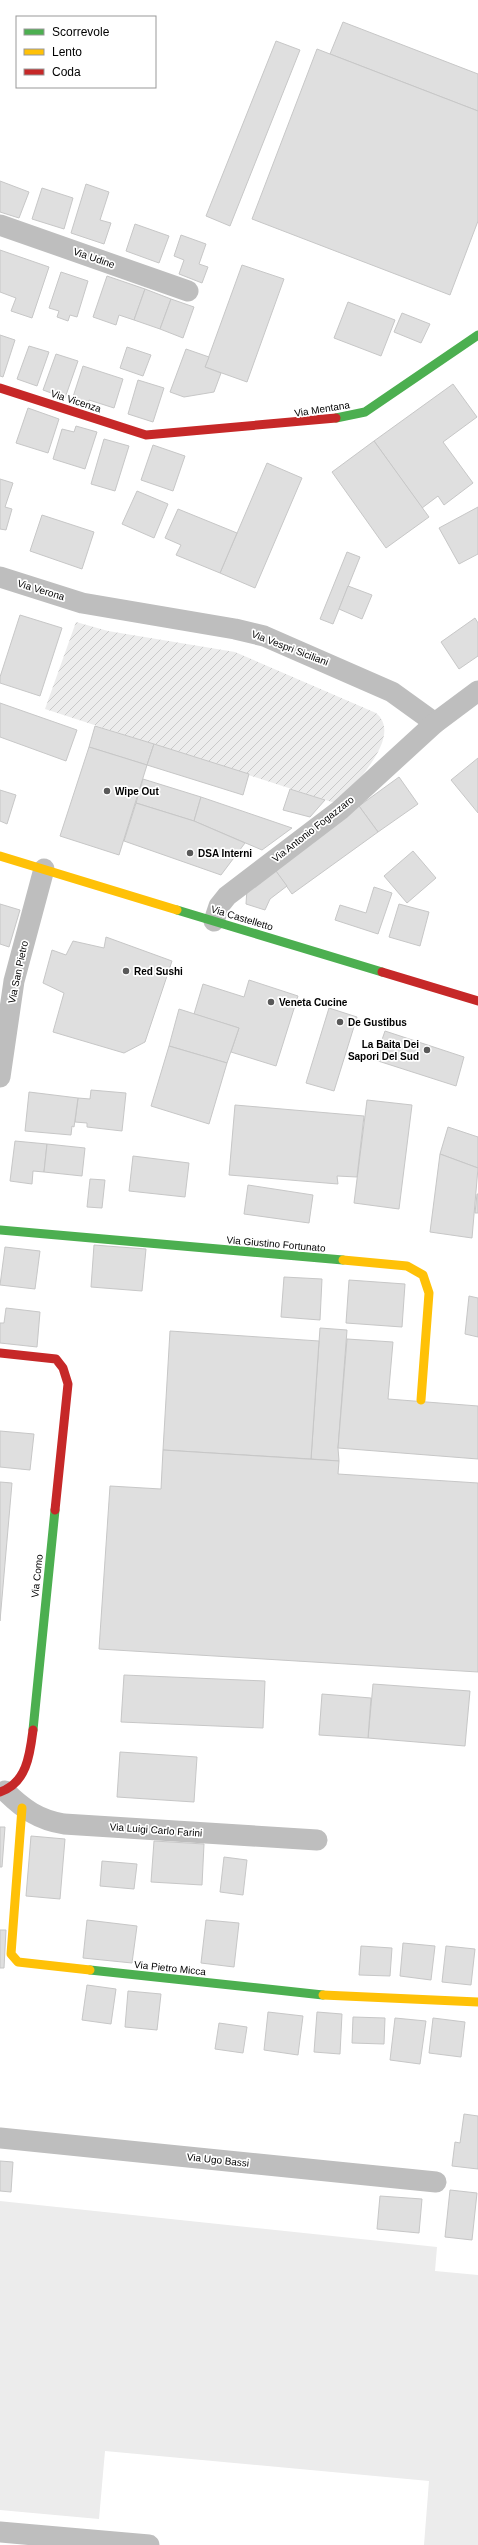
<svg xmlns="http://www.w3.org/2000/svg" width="478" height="2545" font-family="Arial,sans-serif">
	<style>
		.green { fill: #ececec }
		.garden { fill: url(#garden-furrows) }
		.building { fill: #dfdfdf; stroke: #c7c7c7 }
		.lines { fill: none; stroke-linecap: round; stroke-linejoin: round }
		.street { stroke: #bebebe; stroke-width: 21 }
		.fast { stroke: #4caf50; stroke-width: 9 }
		.slow { stroke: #ffc107; stroke-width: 9 }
		.jam { stroke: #c62828; stroke-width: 9 }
		.poi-dot { fill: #595959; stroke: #fff; stroke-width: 1.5 }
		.labels { text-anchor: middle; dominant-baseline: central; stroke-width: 3.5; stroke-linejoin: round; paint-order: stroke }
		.street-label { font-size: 10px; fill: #000; stroke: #fff }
		.poi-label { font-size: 10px; font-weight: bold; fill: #000; stroke: #fff; text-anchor: start }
	</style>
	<defs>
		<pattern id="garden-furrows" width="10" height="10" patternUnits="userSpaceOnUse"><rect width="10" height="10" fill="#ececec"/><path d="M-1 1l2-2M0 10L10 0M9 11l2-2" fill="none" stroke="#c9c9c9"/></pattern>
	</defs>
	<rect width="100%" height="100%" fill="#fff"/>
	<polygon class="green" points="0,2201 437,2247 435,2271 478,2275 478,2545 424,2545 429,2481 105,2451 99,2519 0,2510"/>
	<path class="garden" d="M76,622L108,631L235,652L376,713C404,736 354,784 338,804L45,709Z"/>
	<g class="building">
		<polygon points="343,22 478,74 478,111 330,54"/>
		<polygon points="276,41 300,50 230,226 206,216"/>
		<polygon points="317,49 478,111 478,221 450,295 252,219"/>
		<polygon points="0,181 29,192 19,218 0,212"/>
		<polygon points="86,184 109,192 100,220 111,223 104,244 71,233"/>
		<polygon points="42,188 73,198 64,229 32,219"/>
		<polygon points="135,224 169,236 159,263 126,251"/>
		<polygon points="181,235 206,244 199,264 208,267 202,283 179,274 184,260 174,256"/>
		<polygon points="0,250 49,267 32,318 11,311 16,298 0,292"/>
		<polygon points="242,265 284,279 247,382 205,367"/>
		<polygon points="61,272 88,281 77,317 70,315 68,321 57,317 59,311 49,308"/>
		<polygon points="107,276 145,289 134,320 119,315 116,325 93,317"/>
		<polygon points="145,289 171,299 160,329 134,320"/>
		<polygon points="171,299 194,307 183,338 160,329"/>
		<polygon points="348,302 395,320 381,356 334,338"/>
		<polygon points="402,313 430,324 421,343 394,332"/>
		<polygon points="0,335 15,340 3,377 0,376"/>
		<polygon points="29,346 49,352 37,386 17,379"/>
		<polygon points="127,347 151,355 143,376 120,368"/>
		<polygon points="186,349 209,357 205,367 221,373 214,392 184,397 170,392"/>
		<polygon points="56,354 78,361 65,398 43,390"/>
		<polygon points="83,366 123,379 114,408 89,400 87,408 71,403"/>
		<polygon points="138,380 164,388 153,422 128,414"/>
		<polygon points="453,384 477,417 443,442 473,483 444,505 438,496 422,508 374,441"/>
		<polygon points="28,408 59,419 48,453 16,443"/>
		<polygon points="76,426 97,432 85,469 53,459 62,429 74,432"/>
		<polygon points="104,439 129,446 115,491 91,484"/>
		<polygon points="374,441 429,517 386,548 332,472"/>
		<polygon points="153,445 185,456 173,491 141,480"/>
		<polygon points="267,463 302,478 255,588 220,573"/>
		<polygon points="0,479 13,483 5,507 12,509 6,530 0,529"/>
		<polygon points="137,491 168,504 154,538 122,524"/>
		<polygon points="478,507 478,554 459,564 439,528"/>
		<polygon points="178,509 237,533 220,573 176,555 181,545 165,538"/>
		<polygon points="42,515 94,532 82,569 30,551"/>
		<polygon points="347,552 360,557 333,624 320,619"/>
		<polygon points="348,586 372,595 362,619 339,609"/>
		<polygon points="20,615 62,628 40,696 0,683 0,677"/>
		<polygon points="475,618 478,623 478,656 459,669 441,642"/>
		<polygon points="0,703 77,730 66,761 0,737"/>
		<polygon points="95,726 154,744 147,765 89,747"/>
		<polygon points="154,744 249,774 243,795 147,765"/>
		<polygon points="89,747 147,765 119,855 60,836"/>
		<polygon points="478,758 478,813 451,780"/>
		<polygon points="399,777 418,804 378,832 359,806"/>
		<polygon points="143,779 201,797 194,821 136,803"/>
		<polygon points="290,789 325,800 310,817 283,810"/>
		<polygon points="0,790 16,795 7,824 0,821"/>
		<polygon points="201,797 292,828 262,850 194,821"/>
		<polygon points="136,803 194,821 245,843 221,875 124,841"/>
		<polygon points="359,806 378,832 292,894 273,867"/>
		<polygon points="413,851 436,878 407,903 384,876"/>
		<polygon points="273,867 287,886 270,899 265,910 246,904 247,889"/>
		<polygon points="374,887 392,893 378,934 335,920 340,905 366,913"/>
		<polygon points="0,904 20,910 9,947 0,944"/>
		<polygon points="399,904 429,912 420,946 389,937"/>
		<polygon points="106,937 172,961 145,1042 124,1053 53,1032 64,993 43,983 52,950 66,955 73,941 104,948"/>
		<polygon points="249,980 298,996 276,1066 231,1052 239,1028 194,1014 203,984 244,997"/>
		<polygon points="329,1008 357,1017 334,1091 306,1083"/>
		<polygon points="179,1009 239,1028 227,1063 169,1046"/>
		<polygon points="385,1031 464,1057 456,1086 375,1060"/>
		<polygon points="169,1046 227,1063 209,1124 151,1106"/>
		<polygon points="91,1090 126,1093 122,1131 87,1127 87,1123 75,1122 78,1098 90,1099"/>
		<polygon points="29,1092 78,1098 74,1127 72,1126 71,1135 25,1131"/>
		<polygon points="367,1100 412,1105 399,1209 354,1203"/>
		<polygon points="235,1105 364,1116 357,1177 337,1176 338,1184 229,1175"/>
		<polygon points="448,1127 478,1137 478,1168 440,1154"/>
		<polygon points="15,1141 47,1144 44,1172 33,1171 32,1184 10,1181"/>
		<polygon points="47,1144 85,1148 82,1176 44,1172"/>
		<polygon points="440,1154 478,1168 472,1238 430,1232"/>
		<polygon points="133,1156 189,1163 185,1197 129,1191"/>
		<polygon points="90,1179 105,1180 102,1208 87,1207"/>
		<polygon points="248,1185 313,1195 309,1223 244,1214"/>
		<polygon points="477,1194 478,1194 478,1213 475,1213"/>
		<polygon points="94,1245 146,1249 142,1291 91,1287"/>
		<polygon points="5,1247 40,1251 35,1289 0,1285"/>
		<polygon points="284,1277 322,1279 320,1320 281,1317"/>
		<polygon points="349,1280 405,1284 402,1327 346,1323"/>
		<polygon points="469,1296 478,1298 478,1337 465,1334"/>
		<polygon points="6,1308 40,1312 37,1347 0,1343 0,1323 4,1323"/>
		<polygon points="320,1328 347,1330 338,1448 339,1461 311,1459"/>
		<polygon points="170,1331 319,1341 311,1459 163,1450"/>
		<polygon points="347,1339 393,1342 388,1399 478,1406 478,1459 338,1448"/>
		<polygon points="0,1431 34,1434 30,1470 0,1467"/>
		<polygon points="163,1450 339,1461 338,1474 478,1483 478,1672 99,1649 110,1486 161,1489"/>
		<polygon points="0,1482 12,1483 0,1621"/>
		<polygon points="124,1675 265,1681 263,1728 121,1722"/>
		<polygon points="373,1684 470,1691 465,1746 368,1738"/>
		<polygon points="322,1694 371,1698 368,1738 319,1735"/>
		<polygon points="120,1752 197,1757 194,1802 117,1797"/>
		<polygon points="0,1827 5,1827 2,1867 0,1867"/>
		<polygon points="31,1836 65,1839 60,1899 26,1896"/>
		<polygon points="154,1841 204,1844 202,1885 151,1882"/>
		<polygon points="224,1857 247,1860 243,1895 220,1892"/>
		<polygon points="102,1861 137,1864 134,1889 100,1886"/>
		<polygon points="87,1920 137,1926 132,1963 83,1958"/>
		<polygon points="206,1920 239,1923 234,1967 201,1963"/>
		<polygon points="0,1930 6,1930 4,1968 0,1968"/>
		<polygon points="403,1943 435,1946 431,1980 400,1976"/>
		<polygon points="361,1946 392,1948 390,1976 359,1975"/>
		<polygon points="446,1946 475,1949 471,1985 442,1982"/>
		<polygon points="87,1985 116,1989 111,2024 82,2020"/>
		<polygon points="128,1991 161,1994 157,2030 125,2027"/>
		<polygon points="268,2012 303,2016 298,2055 264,2050"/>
		<polygon points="317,2012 342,2014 340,2054 314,2052"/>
		<polygon points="353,2017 385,2018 384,2044 352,2043"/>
		<polygon points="395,2018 426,2021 420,2064 390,2060"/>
		<polygon points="433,2018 465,2022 461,2057 429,2053"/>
		<polygon points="219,2023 247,2027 243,2053 215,2049"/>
		<polygon points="464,2114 478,2116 478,2169 452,2166 455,2142 460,2143"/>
		<polygon points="0,2161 13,2162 11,2192 0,2191"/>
		<polygon points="450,2190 477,2193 472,2240 445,2237"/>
		<polygon points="380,2196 422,2199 419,2233 377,2229"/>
	</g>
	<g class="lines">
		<g class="street">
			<polyline points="0,225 188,291"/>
			<polyline points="0,577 82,603 235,629 264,636 392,692 435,723"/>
			<polyline points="214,921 219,906 227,896 340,810 435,723 478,691"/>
			<polyline points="0,1077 14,981 44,869"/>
			<path d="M5,1791C23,1809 39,1820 64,1824L317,1840"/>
			<polyline points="0,2138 436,2182"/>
			<polyline points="0,2532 149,2545"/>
		</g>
		<g class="fast">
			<polyline points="336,418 365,412 478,335"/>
			<polyline points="177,910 382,972"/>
			<polyline points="0,1230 343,1260"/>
			<polyline points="33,1730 55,1510"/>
			<polyline points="90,1970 323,1995"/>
		</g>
		<g class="slow">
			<polyline points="0,856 177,910"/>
			<polyline points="343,1260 407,1266 423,1275 429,1293 421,1400"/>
			<polyline points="22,1808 11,1954 18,1962 90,1970"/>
			<polyline points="323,1995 478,2002"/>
		</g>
		<g class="jam">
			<polyline points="0,388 146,435 336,418"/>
			<polyline points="382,972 478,1001"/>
			<polyline points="0,1353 56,1359 63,1368 68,1384 55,1510"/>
			<path d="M0,1792C27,1783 30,1754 33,1730"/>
		</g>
	</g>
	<g class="poi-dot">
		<circle cx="107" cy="791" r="4"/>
		<circle cx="190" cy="853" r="4"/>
		<circle cx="126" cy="971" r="4"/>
		<circle cx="271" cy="1002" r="4"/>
		<circle cx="340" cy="1022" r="4"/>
		<circle cx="427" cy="1050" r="4"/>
	</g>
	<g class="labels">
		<g class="street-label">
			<text transform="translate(94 258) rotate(19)">Via Udine</text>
			<text transform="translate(76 401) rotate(18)">Via Vicenza</text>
			<text transform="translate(322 409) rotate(-9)">Via Mentana</text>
			<text transform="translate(41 590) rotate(17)">Via Verona</text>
			<text transform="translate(290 648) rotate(21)">Via Vespri Siciliani</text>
			<text transform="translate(313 829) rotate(-38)">Via Antonio Fogazzaro</text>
			<text transform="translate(242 918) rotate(17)">Via Castelletto</text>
			<text transform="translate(18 972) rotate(-78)">Via San Pietro</text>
			<text transform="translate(276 1244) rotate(5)">Via Giustino Fortunato</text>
			<text transform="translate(37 1576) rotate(-84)">Via Como</text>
			<text transform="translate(156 1830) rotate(4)">Via Luigi Carlo Farini</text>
			<text transform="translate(170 1968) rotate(6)">Via Pietro Micca</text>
			<text transform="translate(218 2160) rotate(6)">Via Ugo Bassi</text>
		</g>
		<g class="poi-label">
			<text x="115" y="791">Wipe Out</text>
			<text x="198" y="853">DSA Interni</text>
			<text x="134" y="971">Red Sushi</text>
			<text x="279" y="1002">Veneta Cucine</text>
			<text x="348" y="1022">De Gustibus</text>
			<text x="419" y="1044" text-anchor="end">La Baita Dei<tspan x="419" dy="12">Sapori Del Sud</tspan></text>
		</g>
	</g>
	<rect x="16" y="16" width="140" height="72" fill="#ffffff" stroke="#999999"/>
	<rect x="24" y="29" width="20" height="6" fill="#4caf50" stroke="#999999"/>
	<text x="52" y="36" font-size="12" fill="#000000">Scorrevole</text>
	<rect x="24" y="49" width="20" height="6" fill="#ffc107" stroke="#999999"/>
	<text x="52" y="56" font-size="12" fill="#000000">Lento</text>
	<rect x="24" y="69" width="20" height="6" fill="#c62828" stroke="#999999"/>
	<text x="52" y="76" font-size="12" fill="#000000">Coda</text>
</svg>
